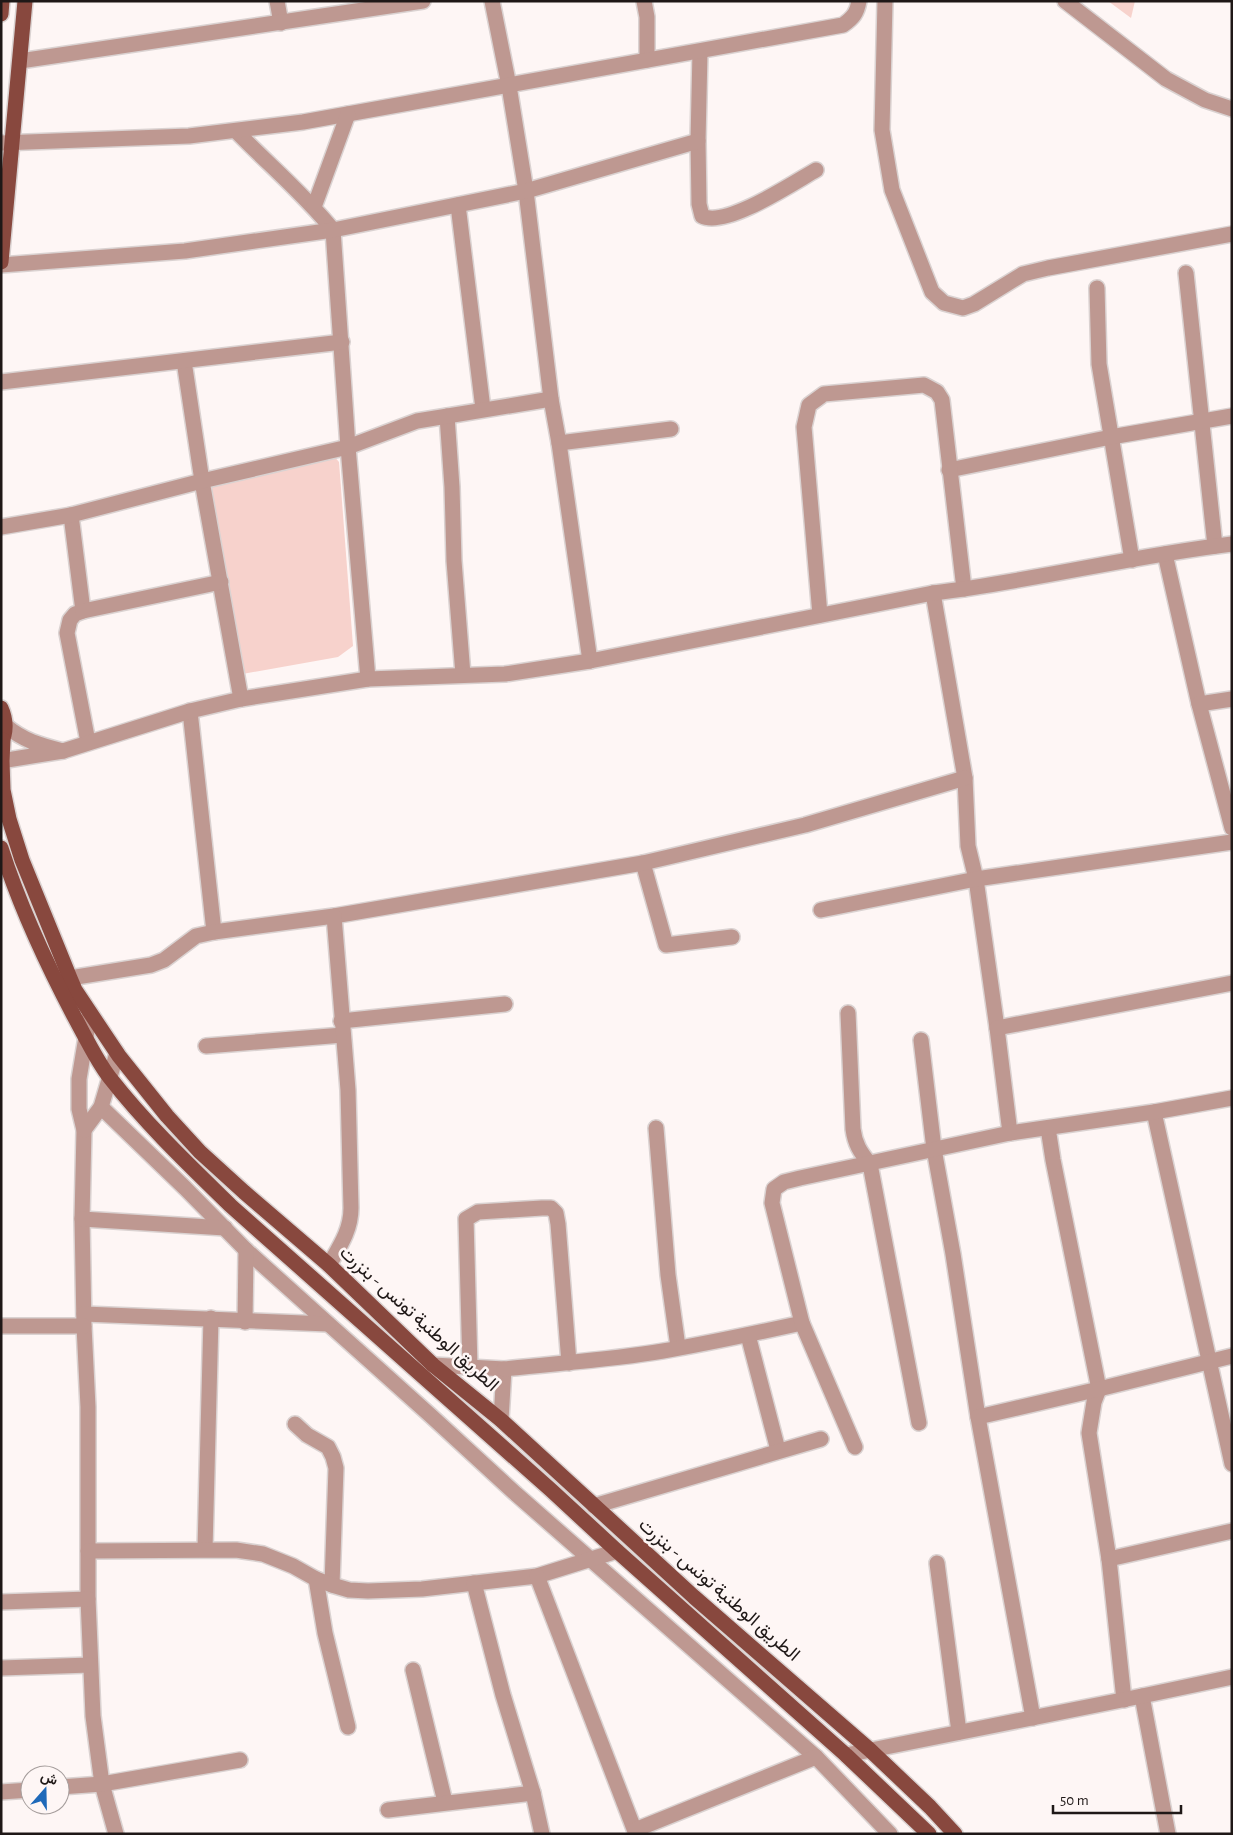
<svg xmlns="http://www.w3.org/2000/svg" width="1233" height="1835" font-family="'Alegreya Sans',Vazirmatn,sans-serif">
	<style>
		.park { fill: #f7d2cc }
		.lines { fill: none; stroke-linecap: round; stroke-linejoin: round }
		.minor-casing { stroke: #dad2d1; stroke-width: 18 }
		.major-casing { stroke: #dad2d1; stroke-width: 18 }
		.minor { stroke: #be9891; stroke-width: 15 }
		.major { stroke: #88483e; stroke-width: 15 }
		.labels { text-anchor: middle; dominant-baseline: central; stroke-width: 5; stroke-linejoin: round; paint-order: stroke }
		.street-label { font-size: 19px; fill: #1f1817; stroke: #fef6f5 }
	</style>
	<rect width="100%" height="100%" fill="#fef6f5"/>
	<g class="park">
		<polygon points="1108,1 1135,1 1131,18"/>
		<polygon points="333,455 339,462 353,646 338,657 237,675 210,484"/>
	</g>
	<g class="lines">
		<g class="minor-casing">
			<g id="minor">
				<polyline points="277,1 281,23"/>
				<polyline points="492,1 509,86 526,191 551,399 559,443 590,661"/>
				<polyline points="644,1 647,17 647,60"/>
				<polyline points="885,1 882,130 892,190 932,292 944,303 963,308 974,304 1023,274 1048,268 1232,234"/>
				<polyline points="1065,1 1166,79 1205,100 1232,109"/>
				<path d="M700,52L698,141L699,204L702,216C726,228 793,183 816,170"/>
				<polyline points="20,61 423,1"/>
				<path d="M236,131C268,164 304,194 333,230L348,447L368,679"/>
				<path d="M1,143L189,136L303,122L843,25C853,18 857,13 859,1"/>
				<polyline points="458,205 483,409"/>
				<polyline points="314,207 348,114"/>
				<polyline points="1,265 185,251 333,230 526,191 698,141"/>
				<polyline points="1186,273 1215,546"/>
				<polyline points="1097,288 1099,364 1132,560"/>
				<polyline points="184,361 202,481 241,699"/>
				<polyline points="1,382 342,342"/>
				<polyline points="447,416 452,487 454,561 463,675"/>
				<polyline points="559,443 671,429"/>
				<polyline points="949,470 1111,437 1232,416"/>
				<polyline points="71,515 83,611 75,614 70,620 67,633 88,742"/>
				<polyline points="1,527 71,515 202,481 348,447 417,421 551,399"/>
				<polyline points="1165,554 1199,704 1232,828"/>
				<polyline points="933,593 965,778 968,846 976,879 997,1028 1010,1133"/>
				<polyline points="83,611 221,582"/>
				<polyline points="820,615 804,427 809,405 824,394 924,385 937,392 942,400 964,589"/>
				<polyline points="1199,704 1232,699"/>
				<polyline points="190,711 214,932"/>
				<path d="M63,751L190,711L241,699L368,679L505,674L590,661L933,593C1033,581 1131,556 1232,544"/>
				<path d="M1,761L63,751C40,745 24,741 6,726"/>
				<polyline points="643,863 666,945 732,937"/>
				<polyline points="821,910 976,879 1232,842"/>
				<polyline points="70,978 151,965 164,960 196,936 214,932 334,916 643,863 805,825 965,778"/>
				<polyline points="90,1013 79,1079 79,1109 84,1130 82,1219 84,1326 88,1407 88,1599 93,1716 102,1784 116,1834"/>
				<path d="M848,1013L853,1129C855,1144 860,1152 870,1164L919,1423"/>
				<polyline points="341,1021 505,1004"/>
				<polyline points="997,1028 1232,983"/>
				<polyline points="921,1040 934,1149 953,1254 978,1417 1033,1718"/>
				<polyline points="206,1046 343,1035"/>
				<polyline points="101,1107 185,1188 246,1250 430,1415 516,1494 816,1757 890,1834"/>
				<polyline points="1154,1112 1232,1464"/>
				<polyline points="656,1128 668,1275 678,1347"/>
				<polyline points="1048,1128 1053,1160 1099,1389 1094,1402 1089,1433 1109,1559 1124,1700"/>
				<polyline points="84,1130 101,1107 117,1053"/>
				<polyline points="82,1219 225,1228"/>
				<path d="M329,1265C340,1246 351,1230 351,1208L348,1090L334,916"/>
				<polyline points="84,1314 328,1324"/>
				<polyline points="245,1322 246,1250"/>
				<polyline points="1,1326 84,1326"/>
				<polyline points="748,1335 778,1450"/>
				<polyline points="433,1365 504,1369 501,1420"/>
				<polyline points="470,1367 466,1219 478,1212 542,1208 551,1208 556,1213 558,1224 569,1363"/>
				<path d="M504,1369C557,1363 610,1360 663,1351C710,1343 756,1333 802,1323"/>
				<polyline points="978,1417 1099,1389 1232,1356"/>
				<polyline points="295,1424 307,1435 328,1447 333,1457 336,1468 332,1585"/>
				<polyline points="855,1447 802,1323 772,1203 774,1189 784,1182 800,1178 1010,1133 1154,1112 1232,1098"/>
				<polyline points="594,1506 821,1439"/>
				<polyline points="205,1549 211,1318"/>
				<polyline points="88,1551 236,1550 263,1554 293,1566 316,1579 332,1585 349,1590 368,1591 422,1589 537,1576 617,1551"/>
				<polyline points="1109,1559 1232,1531"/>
				<polyline points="937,1563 959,1732"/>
				<polyline points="537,1576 636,1834"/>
				<polyline points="316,1579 325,1633 348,1727"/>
				<polyline points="474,1583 503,1695 533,1793 542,1834"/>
				<polyline points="1,1602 88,1599"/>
				<polyline points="1,1668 90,1665"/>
				<polyline points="413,1670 445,1802"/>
				<polyline points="1142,1696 1168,1834"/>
				<polyline points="846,1755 1142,1696 1232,1677"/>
				<polyline points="60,1787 102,1784 240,1760"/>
				<polyline points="1,1792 30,1790"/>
				<polyline points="388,1810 533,1793"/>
				<polyline points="635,1830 816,1757"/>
			</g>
		</g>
		<g class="major-casing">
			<g id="major">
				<polyline points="1,14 2,1"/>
				<polyline points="1,262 25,1"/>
				<path d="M1,708C6,719 7,732 1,743"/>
				<polyline points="3,740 2,761 3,790 9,819 22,860 70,978 75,990 119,1056 167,1116 200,1152 244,1192 329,1265 433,1365 501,1420 694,1597 870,1750 930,1807 955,1834"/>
				<path d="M1,848C20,907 45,961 74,1016C85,1036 96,1060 110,1078C146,1124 189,1165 231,1206L551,1490L617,1551L846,1755L929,1834"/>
			</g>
		</g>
		<use href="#minor" class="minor"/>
		<use href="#major" class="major"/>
	</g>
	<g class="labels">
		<g class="street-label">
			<text transform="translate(419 1319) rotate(42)">الطريق الوطنية تونس - بنزرت</text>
			<text transform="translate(719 1590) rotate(41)">الطريق الوطنية تونس - بنزرت</text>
		</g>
	</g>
	<rect width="1233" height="1835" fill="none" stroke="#1f1817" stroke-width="5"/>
	<g transform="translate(45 1790) rotate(20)"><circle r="24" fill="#fef6f5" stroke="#a59d9c"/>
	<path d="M0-4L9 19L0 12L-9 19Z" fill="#1f69b9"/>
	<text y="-8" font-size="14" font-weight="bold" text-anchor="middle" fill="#1f1817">ش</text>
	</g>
	<path d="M1053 1805v8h128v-8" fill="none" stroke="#1f1817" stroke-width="2.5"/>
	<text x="1060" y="1805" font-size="15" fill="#1f1817" stroke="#fef6f5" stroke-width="4" paint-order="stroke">50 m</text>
</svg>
